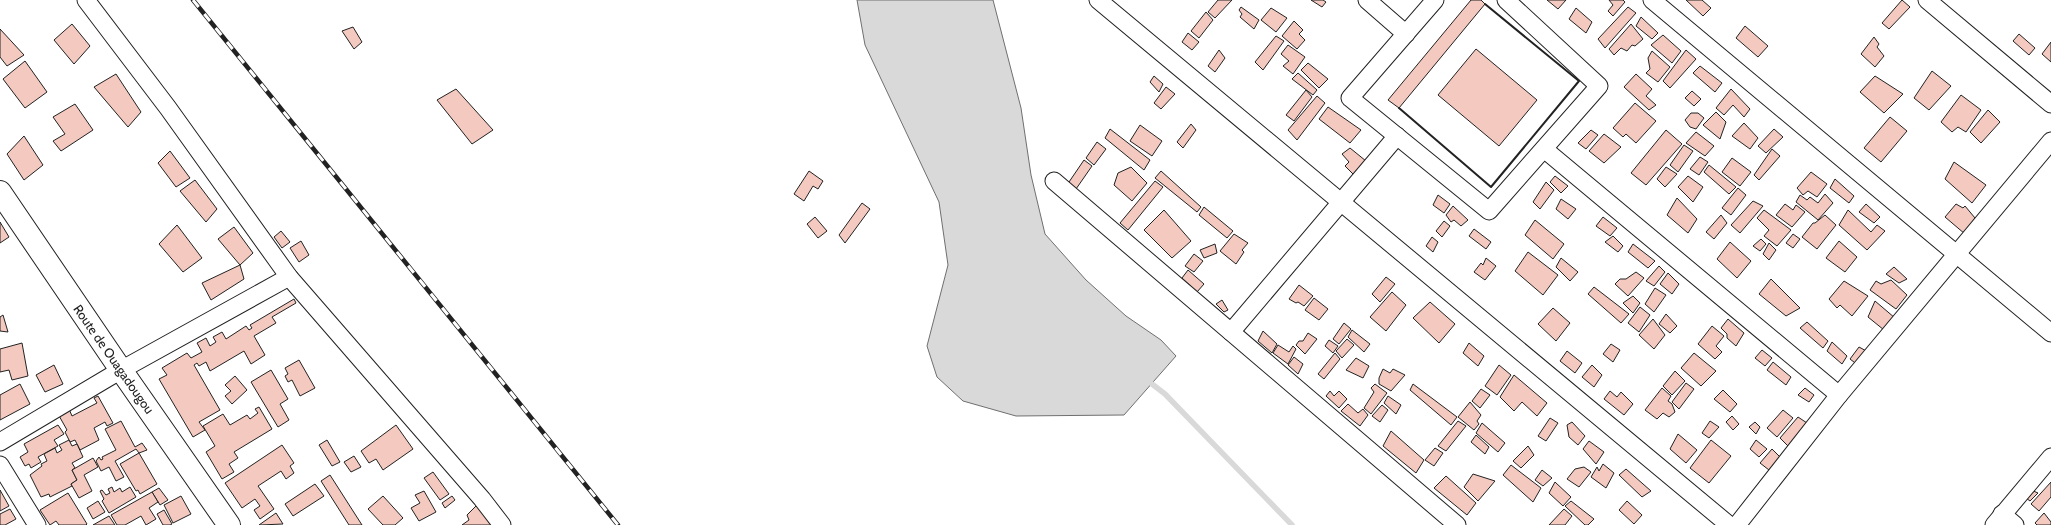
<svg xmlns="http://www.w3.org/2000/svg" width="2051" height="525" font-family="Cabin,sans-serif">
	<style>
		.water { fill: #d9d9d9; stroke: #6f6f6f }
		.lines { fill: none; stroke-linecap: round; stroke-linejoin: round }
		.stream { stroke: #d9d9d9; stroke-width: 5.5 }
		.building { fill: #f3c9c0; stroke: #222 }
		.street-casing { stroke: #222; stroke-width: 19 }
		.secondary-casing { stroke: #222; stroke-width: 24 }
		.street { stroke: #fff; stroke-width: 17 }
		.secondary { stroke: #fff; stroke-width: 22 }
		.rail-casing { stroke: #222; stroke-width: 4.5 }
		.rail { stroke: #fff; stroke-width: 3; stroke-dasharray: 9; stroke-linecap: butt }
		.wall { stroke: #222; stroke-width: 2 }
		.labels { text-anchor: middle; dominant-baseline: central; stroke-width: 3; stroke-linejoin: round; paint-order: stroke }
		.street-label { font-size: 13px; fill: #222; stroke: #fff }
	</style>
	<rect width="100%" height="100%" fill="#fff"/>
	<polygon class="water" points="857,0 993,0 1021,108 1031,175 1045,234 1086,280 1126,316 1161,340 1176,356 1124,415 1016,416 963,401 937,377 927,346 948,265 939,202 865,45"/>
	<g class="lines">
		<polyline class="stream" points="1152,384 1165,394 1292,525"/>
	</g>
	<g class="building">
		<polygon points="1218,0 1232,0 1215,18 1208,12"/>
		<polygon points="1311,0 1323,0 1326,2 1322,7"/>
		<polygon points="1471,0 1481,0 1485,4 1399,108 1388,100"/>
		<polygon points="1547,0 1566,0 1558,9"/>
		<polygon points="1609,0 1623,0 1625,2 1613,16 1608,11 1613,5"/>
		<polygon points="1686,0 1702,0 1711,8 1703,16"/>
		<polygon points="1902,0 1910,7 1889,29 1882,23"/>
		<polygon points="1241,7 1259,20 1254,29 1240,17 1242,14 1239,10"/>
		<polygon points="1628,7 1636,13 1605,48 1598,39"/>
		<polygon points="1271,8 1287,18 1276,32 1261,20"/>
		<polygon points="1576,8 1592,22 1586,33 1569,19"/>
		<polygon points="1206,12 1213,20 1199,38 1191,31"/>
		<polygon points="1641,17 1658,33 1652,39 1636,26"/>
		<polygon points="1294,21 1303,30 1299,34 1305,40 1297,49 1282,36"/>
		<polygon points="72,24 90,46 74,64 54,40"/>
		<polygon points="1631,24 1643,39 1635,46 1632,45 1627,51 1621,48 1614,55 1609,49"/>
		<polygon points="1745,26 1768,46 1758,57 1736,38"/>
		<polygon points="353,27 362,42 354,49 342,31"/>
		<polygon points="0,29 24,55 7,66 0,57"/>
		<polygon points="1188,33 1199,42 1192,50 1182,42"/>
		<polygon points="2019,34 2035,48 2029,55 2013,41"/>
		<polygon points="1663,35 1681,51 1672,63 1651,45"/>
		<polygon points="1276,36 1284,41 1263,70 1255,62"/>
		<polygon points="1874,37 1879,44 1877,47 1884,56 1875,67 1861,54"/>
		<polygon points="2051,42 2051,62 2042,54"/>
		<polygon points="1288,45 1305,57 1293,74 1283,66 1289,61 1281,54"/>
		<polygon points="1476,49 1537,100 1499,146 1438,95"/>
		<polygon points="1219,50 1225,58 1215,72 1208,66"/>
		<polygon points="1686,50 1696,59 1670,88 1663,81"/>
		<polygon points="1652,51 1670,67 1658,82 1646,73 1650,69 1648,58"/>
		<polygon points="25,61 47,92 25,108 3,79"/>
		<polygon points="1308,63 1328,79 1319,88 1301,70"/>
		<polygon points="1700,66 1722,83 1715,92 1693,73"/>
		<polygon points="1932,71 1951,86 1929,110 1914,98"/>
		<polygon points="1298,73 1317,90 1313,95 1292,79"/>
		<polygon points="116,74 141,112 128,127 94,87"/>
		<polygon points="1636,74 1652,89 1646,96 1656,105 1649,110 1624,87"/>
		<polygon points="1154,76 1163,84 1159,92 1150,82"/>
		<polygon points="1875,76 1903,94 1884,113 1860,92"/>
		<polygon points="1166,87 1175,94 1161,109 1154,103"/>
		<polygon points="456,89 493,130 472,144 437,100"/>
		<polygon points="1731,89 1750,109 1744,117 1733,105 1724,115 1716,108"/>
		<polygon points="1306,90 1312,97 1294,121 1286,115"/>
		<polygon points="1692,91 1701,99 1694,106 1685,98"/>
		<polygon points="1961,95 1981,110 1966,132 1958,127 1952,132 1941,122"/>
		<polygon points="1317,96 1325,103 1297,140 1288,130"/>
		<polygon points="1635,103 1656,121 1636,143 1626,134 1623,137 1613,128"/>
		<polygon points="75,104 93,130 61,151 53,141 65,134 53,117"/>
		<polygon points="1328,107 1361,130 1350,143 1319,119"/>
		<polygon points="1988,110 2000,122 1981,143 1970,132"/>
		<polygon points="1716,112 1726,122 1720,139 1703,125"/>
		<polygon points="1691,113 1698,113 1704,118 1696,129 1690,127 1685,120"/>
		<polygon points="1890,117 1907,131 1881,162 1864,148"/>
		<polygon points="1744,123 1758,138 1750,149 1732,136"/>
		<polygon points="1191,124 1196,130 1183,148 1177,142"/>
		<polygon points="1140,125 1162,141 1152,156 1130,141"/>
		<polygon points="1110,129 1150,160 1144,170 1105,138"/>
		<polygon points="1774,129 1783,137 1766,153 1758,146"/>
		<polygon points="1591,130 1598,135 1586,149 1578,143"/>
		<polygon points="1666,130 1682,144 1646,185 1631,173"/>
		<polygon points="1696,132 1714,146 1705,156 1686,143"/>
		<polygon points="1604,134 1621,147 1604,163 1589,151"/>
		<polygon points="24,136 43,165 24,180 7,154"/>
		<polygon points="1097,142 1106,149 1094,165 1086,158"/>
		<polygon points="1684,145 1693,151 1678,172 1670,165"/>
		<polygon points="1350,148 1366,161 1353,174 1345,166 1349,162 1342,154"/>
		<polygon points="1772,149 1780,156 1759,180 1754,175"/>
		<polygon points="170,151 190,178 176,187 158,163"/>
		<polygon points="1700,157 1708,162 1699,175 1690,169"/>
		<polygon points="1732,158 1751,172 1740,186 1722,172"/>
		<polygon points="1084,160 1092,166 1076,189 1069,182"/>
		<polygon points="1954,162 1986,185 1972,203 1945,179"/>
		<polygon points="1709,165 1736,187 1729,194 1704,172"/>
		<polygon points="1131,167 1147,183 1132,201 1114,185 1118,173"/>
		<polygon points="1666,167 1677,174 1665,187 1657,179"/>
		<polygon points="809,171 823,181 818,189 813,186 804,201 794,194"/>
		<polygon points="1161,171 1201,207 1197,212 1155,178"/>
		<polygon points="1811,172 1827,184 1817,197 1808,191 1803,195 1797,188"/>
		<polygon points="1555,176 1568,186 1561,193 1550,182"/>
		<polygon points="1688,176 1703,187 1693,202 1678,187"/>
		<polygon points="1835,179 1854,196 1849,203 1830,188"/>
		<polygon points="195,180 217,209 206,222 180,191"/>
		<polygon points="1155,181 1163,187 1128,230 1120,223"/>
		<polygon points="1546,182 1554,190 1540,209 1533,202"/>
		<polygon points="1738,188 1746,195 1731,215 1722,208"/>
		<polygon points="1825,194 1833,203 1818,220 1796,202 1800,195 1807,200 1810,197 1818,203"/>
		<polygon points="1438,195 1450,204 1444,213 1433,205"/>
		<polygon points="1677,198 1697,219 1688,233 1667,215"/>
		<polygon points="1561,199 1576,209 1568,219 1556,209"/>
		<polygon points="1753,201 1763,206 1740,233 1731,225"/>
		<polygon points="862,203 870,209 845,243 839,235"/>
		<polygon points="1785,204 1793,210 1796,205 1805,212 1792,227 1776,215"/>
		<polygon points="1866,204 1880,217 1874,223 1859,212"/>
		<polygon points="1956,204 1963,208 1965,206 1975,218 1965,234 1945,217"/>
		<polygon points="1453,206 1468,220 1461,226 1454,220 1451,222 1446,215"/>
		<polygon points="1204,207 1233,231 1227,238 1199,215"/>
		<polygon points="1164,210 1191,241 1172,258 1144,230"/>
		<polygon points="1764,210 1791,230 1777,246 1764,236 1769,230 1757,218"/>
		<polygon points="1848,210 1871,232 1877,225 1885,231 1867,250 1839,225"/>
		<polygon points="1721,215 1727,223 1714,239 1706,232"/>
		<polygon points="1825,215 1836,225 1817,249 1802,237 1813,223 1815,223"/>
		<polygon points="815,217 827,231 818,238 807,224"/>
		<polygon points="1603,217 1617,228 1610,236 1596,226"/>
		<polygon points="1535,220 1564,244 1553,259 1525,235"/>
		<polygon points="1444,221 1450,226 1442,237 1436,231"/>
		<polygon points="0,222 9,237 0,243"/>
		<polygon points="177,225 202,258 183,272 159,244"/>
		<polygon points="234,227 253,253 240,265 218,239"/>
		<polygon points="1474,229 1491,242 1486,249 1469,236"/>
		<polygon points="281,231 290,242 282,248 274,237"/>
		<polygon points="1234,234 1248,243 1242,250 1244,252 1236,264 1220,251"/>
		<polygon points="1793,234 1800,239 1793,248 1786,243"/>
		<polygon points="1613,236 1623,246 1618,252 1605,242"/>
		<polygon points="1432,237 1438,242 1433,252 1426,246"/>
		<polygon points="1761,239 1766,244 1760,251 1753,246"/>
		<polygon points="301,241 309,255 299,262 290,248"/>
		<polygon points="1839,241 1857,257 1845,272 1826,258"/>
		<polygon points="1730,242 1751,261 1737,278 1717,259"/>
		<polygon points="1769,243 1776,250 1769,260 1763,254"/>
		<polygon points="1215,244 1217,253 1204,258 1200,250"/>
		<polygon points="1633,244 1655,261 1648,268 1628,252"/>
		<polygon points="1528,252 1558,275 1543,295 1515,271"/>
		<polygon points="1194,254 1203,261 1194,272 1185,266"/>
		<polygon points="1486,258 1496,266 1485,280 1474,272 1481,263 1483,265"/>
		<polygon points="1561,258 1578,272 1570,281 1556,267"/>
		<polygon points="240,265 244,279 211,300 202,283"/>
		<polygon points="1659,266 1665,272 1654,286 1646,281"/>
		<polygon points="1894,267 1907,279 1899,283 1886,274"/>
		<polygon points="1188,270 1204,284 1197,292 1182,278"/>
		<polygon points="1636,272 1644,278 1628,296 1615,284 1620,279 1626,279"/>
		<polygon points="1668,273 1679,284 1672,294 1660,284"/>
		<polygon points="1386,277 1395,284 1380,302 1372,294"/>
		<polygon points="1771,279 1800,308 1786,316 1759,294"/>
		<polygon points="1891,280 1907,295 1896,309 1870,290 1876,281 1881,284"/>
		<polygon points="1844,281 1868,296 1852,316 1840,305 1837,308 1829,299"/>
		<polygon points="1299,285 1313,296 1304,306 1298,302 1296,303 1289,299"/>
		<polygon points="1594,287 1629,314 1621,323 1588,294"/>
		<polygon points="1655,288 1666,295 1654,312 1645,304"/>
		<polygon points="1392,292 1406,305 1386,331 1370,317"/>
		<polygon points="1633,296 1640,303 1633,313 1623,303"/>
		<polygon points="1314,298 1328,309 1319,320 1305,310"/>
		<polygon points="294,299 296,303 272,317 276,323 254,336 265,355 251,364 244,351 210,371 206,362 199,366 197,363 194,365 220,410 199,422 205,430 193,437 159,379 167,375 162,368 187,353 191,358 202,352 197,343 206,338 210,346 216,342 213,337 222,332 226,339 246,326 249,330 252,328 250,325"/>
		<polygon points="1222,300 1228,310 1224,312 1216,304"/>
		<polygon points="1875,301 1895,318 1884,330 1868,317"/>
		<polygon points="1430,302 1455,324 1439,343 1413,318"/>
		<polygon points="1640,307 1650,315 1639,332 1628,323"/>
		<polygon points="1553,308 1570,323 1556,341 1538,324"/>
		<polygon points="1666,314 1677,326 1670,333 1659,324"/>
		<polygon points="3,315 8,332 0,331 0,317"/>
		<polygon points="1653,319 1665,335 1654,349 1639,335"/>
		<polygon points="1728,319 1744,333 1736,346 1727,338 1727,334 1721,328"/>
		<polygon points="1807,322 1828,341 1823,348 1800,328"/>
		<polygon points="1344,323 1351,329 1339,344 1333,339"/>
		<polygon points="1712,326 1724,336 1716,346 1722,352 1715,359 1698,344"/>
		<polygon points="1352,330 1370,344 1364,352 1348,337"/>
		<polygon points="1263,331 1277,344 1272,353 1258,341"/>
		<polygon points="1308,333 1317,339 1305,354 1296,345 1299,341 1303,341"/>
		<polygon points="1347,339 1354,345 1342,358 1336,351"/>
		<polygon points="1329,340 1338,346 1333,353 1325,346"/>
		<polygon points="1832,342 1847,356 1842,364 1827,351"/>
		<polygon points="22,343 28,376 12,380 9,370 0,372 0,349"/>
		<polygon points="1469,343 1484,356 1478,366 1463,353"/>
		<polygon points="1611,344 1620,350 1613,362 1603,354"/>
		<polygon points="1278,345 1289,352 1293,346 1296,349 1288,364 1273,353"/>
		<polygon points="1859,347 1870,353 1859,366 1850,359"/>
		<polygon points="1762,350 1772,358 1765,366 1755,358"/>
		<polygon points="1567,351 1582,363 1575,373 1560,361"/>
		<polygon points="1335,353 1340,359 1324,379 1318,374"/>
		<polygon points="1694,353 1716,371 1701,386 1681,368"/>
		<polygon points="1294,357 1303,364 1298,374 1288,365"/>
		<polygon points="1356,358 1369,366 1363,378 1346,370"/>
		<polygon points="299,360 315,388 300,396 292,380 288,382 285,376 288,374 285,368"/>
		<polygon points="1773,362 1791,377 1786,385 1767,370"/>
		<polygon points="54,365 63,384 45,392 36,375"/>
		<polygon points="1499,365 1511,375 1497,395 1485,386"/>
		<polygon points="1592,365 1602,375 1594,387 1582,377"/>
		<polygon points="1383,369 1390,373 1393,369 1405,375 1391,391 1379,384 1379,378"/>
		<polygon points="271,370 288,399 280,404 289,420 278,427 251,382"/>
		<polygon points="1675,371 1685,381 1672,395 1663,386"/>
		<polygon points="1514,375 1547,403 1537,416 1522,402 1514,411 1500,397"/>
		<polygon points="235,376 247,390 232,404 225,396 231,391 225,385"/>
		<polygon points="1686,383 1694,389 1679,409 1672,402"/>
		<polygon points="20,384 30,404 0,420 0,395"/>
		<polygon points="1375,384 1387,393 1371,414 1364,408 1374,392 1371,388"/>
		<polygon points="1413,384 1457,417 1451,425 1410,390"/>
		<polygon points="1662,388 1671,396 1668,401 1672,404 1675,412 1669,417 1663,413 1657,419 1645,410"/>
		<polygon points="1805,388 1814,395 1809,402 1798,395"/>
		<polygon points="1481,389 1490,395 1480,408 1472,401"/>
		<polygon points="1723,390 1737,404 1730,412 1714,399"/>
		<polygon points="1330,391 1334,396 1339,391 1347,399 1339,408 1326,396"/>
		<polygon points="1610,391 1617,397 1621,392 1633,404 1624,415 1604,399"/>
		<polygon points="98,396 113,423 107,426 105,422 94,428 99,440 80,450 75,440 70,442 65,432 67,430 58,414 69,409 72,416 97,403 94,398"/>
		<polygon points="1388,396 1401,405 1396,414 1384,403"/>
		<polygon points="1470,402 1481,415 1477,421 1479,424 1474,430 1458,417"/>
		<polygon points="1348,404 1358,413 1363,409 1368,415 1360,426 1341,411"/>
		<polygon points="1382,405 1388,410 1380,422 1372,416"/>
		<polygon points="259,407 272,429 234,452 238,458 229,464 234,472 222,479 206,452 215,446 203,426 223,414 230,425 247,415 250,419 258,413 255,409"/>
		<polygon points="1783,410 1793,418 1777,437 1767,428"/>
		<polygon points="1732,416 1739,424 1733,430 1726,422"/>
		<polygon points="1798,417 1807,423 1788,446 1780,438"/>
		<polygon points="1550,418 1558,423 1546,441 1538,436"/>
		<polygon points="121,421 135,447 142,443 147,450 139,453 136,449 115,461 124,477 116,481 109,467 101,471 96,461 99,457 101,460 103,459 102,457 116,450 105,429"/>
		<polygon points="1458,421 1466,426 1446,451 1438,446"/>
		<polygon points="1710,421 1719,427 1709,438 1702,433"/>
		<polygon points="1572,422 1585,436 1578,445 1569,437 1567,425"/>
		<polygon points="1755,422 1760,427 1756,434 1749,427"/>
		<polygon points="1482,423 1505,443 1498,452 1476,433"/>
		<polygon points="58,425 64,434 54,440 58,446 38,457 41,462 31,468 29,464 25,466 20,457 28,452 24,444"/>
		<polygon points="396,425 413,449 383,470 376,459 369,463 361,451"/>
		<polygon points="1391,431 1424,460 1416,473 1383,446"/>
		<polygon points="1678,434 1697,450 1686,463 1670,449"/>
		<polygon points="1476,435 1489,447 1485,454 1471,442"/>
		<polygon points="69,440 72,446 77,444 83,457 72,463 75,468 72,470 77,480 71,484 72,486 50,497 49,494 41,497 30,475 42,466 41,464 47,461 44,454 55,448 57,453 62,450 59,445"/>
		<polygon points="327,440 340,462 332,466 319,445"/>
		<polygon points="1711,440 1731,456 1709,483 1690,468"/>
		<polygon points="1756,440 1767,449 1759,457 1750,449"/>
		<polygon points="1589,441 1604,452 1596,464 1583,449"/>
		<polygon points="282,445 294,463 290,466 294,473 286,479 281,471 258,486 274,509 260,519 254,510 260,506 255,499 242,508 225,483"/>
		<polygon points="1528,446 1534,455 1521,468 1513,461"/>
		<polygon points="1435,448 1443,453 1434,466 1425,460"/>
		<polygon points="1772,449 1780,457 1769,470 1760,463"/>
		<polygon points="139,453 157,484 140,494 138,490 136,491 120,464"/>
		<polygon points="354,456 361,467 351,472 344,462"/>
		<polygon points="93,458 98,467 84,475 92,491 79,498 71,484 77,480 72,470"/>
		<polygon points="1603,464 1614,473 1606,488 1591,477 1597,467 1599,471"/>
		<polygon points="1511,465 1541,488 1533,502 1503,475"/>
		<polygon points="1584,467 1591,472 1579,487 1567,479 1575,469"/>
		<polygon points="1626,469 1651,491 1642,497 1619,475"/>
		<polygon points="1542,470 1552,478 1543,486 1535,480"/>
		<polygon points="433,472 449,494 440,500 424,478"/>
		<polygon points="1473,474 1495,481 1478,501 1464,487"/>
		<polygon points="330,475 362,525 349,525 321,481"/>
		<polygon points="1446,476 1476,503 1467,515 1434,488"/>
		<polygon points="1555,482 1571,497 1563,506 1549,493"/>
		<polygon points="2051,482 2051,497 2039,511 2031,504"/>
		<polygon points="315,484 324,496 293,516 285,504"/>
		<polygon points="112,487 114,492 120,488 122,492 130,487 136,497 109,513 102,501 104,499 100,491 102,490 106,495 110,493 108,489"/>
		<polygon points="159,488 168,500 160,505 152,492"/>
		<polygon points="0,490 9,506 0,511"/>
		<polygon points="2031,490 2038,493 2030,501 2026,498"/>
		<polygon points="424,491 436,512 419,521 411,508 420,503 415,495"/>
		<polygon points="152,492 158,502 149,508 156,519 146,525 141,516 125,525 117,525 111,515"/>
		<polygon points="68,493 87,524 86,525 59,525 56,521 50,525 40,510"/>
		<polygon points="181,496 191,514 173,523 164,505"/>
		<polygon points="383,496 403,518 395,525 383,525 368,509"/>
		<polygon points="452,496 455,500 445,508 442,503"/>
		<polygon points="98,501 105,512 93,519 87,508"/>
		<polygon points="1571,501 1594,519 1588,525 1585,525 1565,506"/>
		<polygon points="1627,501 1642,515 1634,524 1619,510"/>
		<polygon points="477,505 491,525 462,525 469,520 467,515"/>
		<polygon points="10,509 16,519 5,525 0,525 0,514"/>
		<polygon points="1564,509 1572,516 1565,525 1549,525"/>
		<polygon points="164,510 172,524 170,525 163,525 157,514"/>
		<polygon points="276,513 283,524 260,525 259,525"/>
		<polygon points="2044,513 2051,522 2051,525 2037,525 2035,523"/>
		<polygon points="109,516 115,525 93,525"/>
	</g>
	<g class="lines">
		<g class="street-casing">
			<g id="street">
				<polyline points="86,0 168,108 289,277 482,499 502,525"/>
				<polyline points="1098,0 1729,525"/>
				<polyline points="1367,0 1406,34"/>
				<polyline points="1435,0 1350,98 1489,211 1599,86 1506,0"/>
				<polyline points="1652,0 2051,333"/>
				<polyline points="1927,0 2051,104"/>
				<polyline points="1544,149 1839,395"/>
				<polyline points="1054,181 1457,525"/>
				<polyline points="1231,332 1397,136"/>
				<polyline points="0,442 121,370 289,277"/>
				<polyline points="0,465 37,525"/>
				<polyline points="2002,514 2015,525"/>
				<polyline points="1737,525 1839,395 2051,141"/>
				<polyline points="1994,525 2051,457"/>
			</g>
		</g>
		<g class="secondary-casing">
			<polyline id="secondary" points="0,192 121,370 229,525"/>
		</g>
		<use href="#street" class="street"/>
		<use href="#secondary" class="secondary"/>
		<g class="rail-casing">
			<polyline id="rail" points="193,0 618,525"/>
		</g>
		<use href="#rail" class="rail"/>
		<polyline class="wall" points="1399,108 1491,187 1579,81 1485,4"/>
	</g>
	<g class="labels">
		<g class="street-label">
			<text transform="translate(114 359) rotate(55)">Route de Ouagadougou</text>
		</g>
	</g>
</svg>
